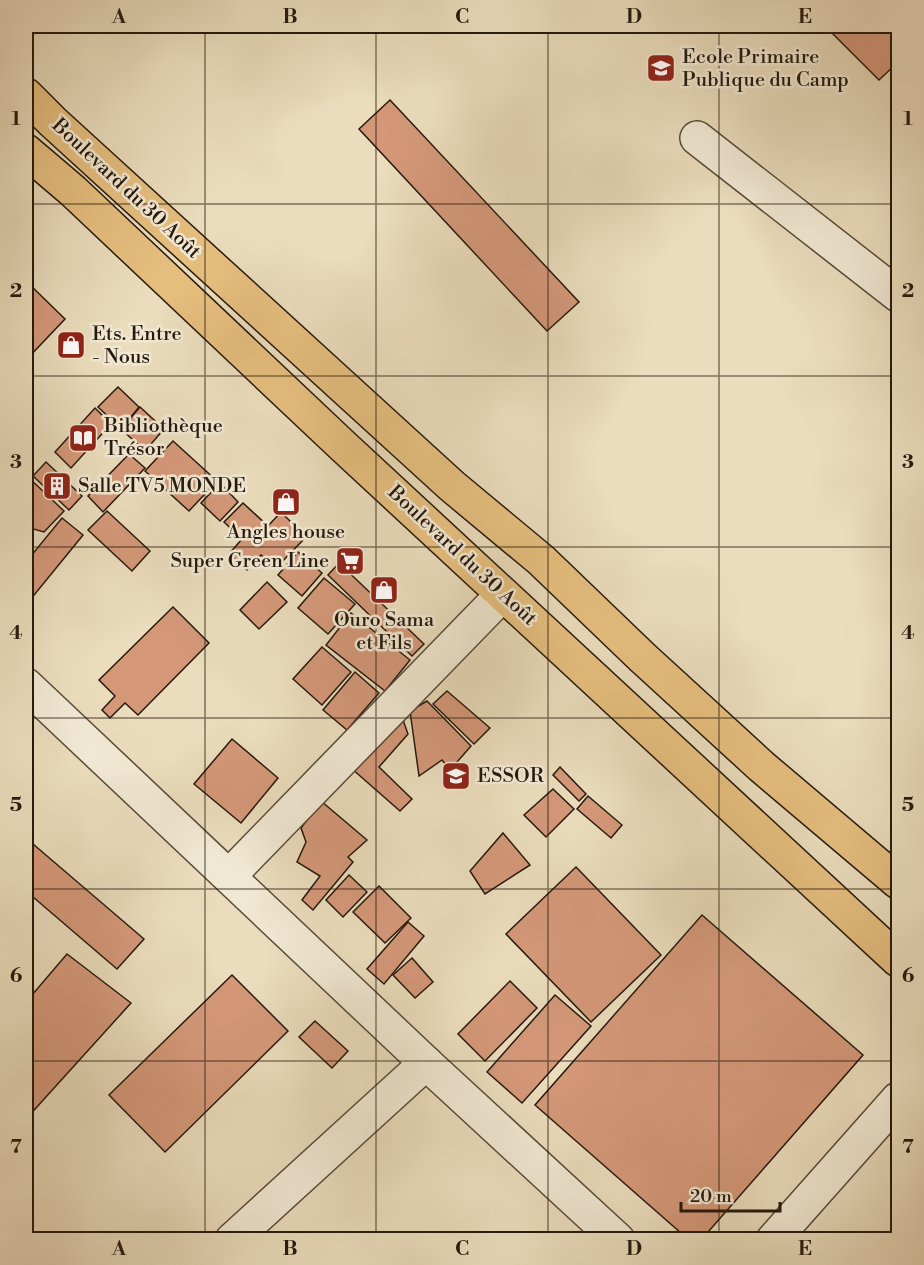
<svg xmlns="http://www.w3.org/2000/svg" width="924" height="1265" font-family="'Libre Bodoni',serif">
	<style>
		.building { fill: #d49879; stroke: #25190d; stroke-width: 1.5 }
		.lines { fill: none; stroke-linecap: round; stroke-linejoin: round }
		.minor-casing { stroke: #564a39; stroke-width: 36 }
		.highway-casing { stroke: #25190d; stroke-width: 36 }
		.minor { stroke: #f1e8d3; stroke-width: 33 }
		.highway { stroke: #e5be7e; stroke-width: 33 }
		.grid { fill: none; stroke: #25190d; stroke-width: 1.5; stroke-opacity: 0.55 }
		.labels { text-anchor: middle; dominant-baseline: central; stroke-width: 5; stroke-linejoin: round; paint-order: stroke }
		.poi-label { font-size: 20px; fill: #25190d; stroke: #f1e8d3; text-anchor: start }
		.street-label { font-size: 20px; fill: #25190d; stroke: #f1e8d3 }
		.neatline { fill: none; stroke: #25190d; stroke-width: 2 }
		.grid-label { font-size: 20px; text-anchor: middle; font-weight: bold; fill: #25190d }
	</style>
	<rect width="100%" height="100%" fill="#eadcbc"/>
	<filter id="stains"><feTurbulence type="fractalNoise" baseFrequency=".00333" numOctaves="4"/><feColorMatrix values="0 0 0 0 .2 0 0 0 0 .09 0 0 0 0 .02 0 0 0 .5 -.17"/></filter>
	<radialGradient id="worn" r=".72"><stop offset=".6" stop-color="#630" stop-opacity="0"/><stop offset="1" stop-color="#630" stop-opacity=".3"/></radialGradient>
	<g class="building">
		<polygon points="825,26 892,26 898,32 898,62 879,80"/>
		<polygon points="390,100 579,302 547,331 359,129"/>
		<polygon points="26,281 65,319 26,360"/>
		<polygon points="118,387 139,407 121,429 98,407"/>
		<polygon points="140,407 164,429 145,451 121,429"/>
		<polygon points="95,408 111,424 71,468 55,452"/>
		<polygon points="173,441 217,481 189,511 145,471"/>
		<polygon points="129,454 145,468 103,512 88,496"/>
		<polygon points="46,462 82,496 69,510 33,476"/>
		<polygon points="27,476 64,511 44,532 26,527"/>
		<polygon points="220,483 238,502 220,521 201,503"/>
		<polygon points="243,503 268,526 281,512 306,537 276,568 261,555 247,570 229,554 242,539 224,522"/>
		<polygon points="107,511 150,551 132,571 88,530"/>
		<polygon points="62,518 83,535 26,605 26,562"/>
		<polygon points="298,552 322,573 302,596 278,575"/>
		<polygon points="339,563 424,644 412,656 328,575"/>
		<polygon points="324,578 355,604 328,634 298,608"/>
		<polygon points="267,582 287,602 259,629 240,610"/>
		<polygon points="173,607 209,643 138,715 125,703 110,718 102,710 115,696 99,680"/>
		<polygon points="351,613 410,660 385,691 326,645"/>
		<polygon points="322,647 351,672 322,705 293,679"/>
		<polygon points="355,672 379,693 347,730 323,710"/>
		<polygon points="447,691 490,728 474,744 433,704"/>
		<polygon points="427,701 471,746 450,770 442,760 419,776 410,711"/>
		<polygon points="402,717 408,734 379,767 412,799 400,811 351,768"/>
		<polygon points="232,739 278,778 241,823 194,784"/>
		<polygon points="560,767 586,794 579,801 553,775"/>
		<polygon points="553,789 574,809 546,837 524,815"/>
		<polygon points="588,796 622,825 611,838 577,809"/>
		<polygon points="321,801 367,840 348,857 353,862 313,910 302,900 320,876 297,862 306,842 301,828"/>
		<polygon points="503,833 530,865 485,894 470,871"/>
		<polygon points="26,838 144,939 117,969 26,891"/>
		<polygon points="576,867 661,955 591,1022 506,934"/>
		<polygon points="349,875 367,892 343,917 326,900"/>
		<polygon points="379,886 411,918 385,943 353,912"/>
		<polygon points="702,915 863,1055 701,1240 689,1240 535,1105"/>
		<polygon points="408,922 424,936 384,984 367,969"/>
		<polygon points="67,954 131,1003 26,1119 26,1002"/>
		<polygon points="412,958 433,982 415,998 393,975"/>
		<polygon points="232,975 288,1031 165,1152 109,1095"/>
		<polygon points="510,981 537,1008 485,1061 458,1034"/>
		<polygon points="555,995 591,1026 522,1103 487,1072"/>
		<polygon points="315,1021 348,1051 332,1068 299,1037"/>
	</g>
	<g class="lines">
		<g class="minor-casing">
			<g id="minor">
				<polyline points="697,138 898,295"/>
				<polyline points="26,685 426,1063 618,1240"/>
				<polyline points="229,876 502,595"/>
				<polyline points="232,1240 426,1063"/>
				<polyline points="773,1240 898,1099"/>
			</g>
		</g>
		<g class="highway-casing">
			<g id="highway">
				<polyline points="26,95 53,122 452,486 541,560 642,657 761,766 898,882"/>
				<polyline points="26,151 73,191 343,446 898,960"/>
			</g>
		</g>
		<use href="#minor" class="minor"/>
		<use href="#highway" class="highway"/>
	</g>
	<path class="grid" d="M205,26V1240M376,26V1240M548,26V1240M719,26V1240M26,204H898M26,376H898M26,547H898M26,718H898M26,889H898M26,1061H898"/>
	<defs>
		<g id="school-square" transform="scale(1.5)"><rect x="-9" y="-9" width="18" height="18" rx="4" fill="#8f2418" stroke="#f1e8d3"/><path d="M0-5L7-2L0 1L-7-2ZM-4 1L0 2.5L4 1V4Q0 6-4 4Z" fill="#fff"/></g>
		<g id="shop-square" transform="scale(1.5)"><rect x="-9" y="-9" width="18" height="18" rx="4" fill="#8f2418" stroke="#f1e8d3"/><path d="M-5-2.5h2.3a2.7 3.5 0 0 1 5.4 0H5L5.5 6h-11ZM-1.5-2.5h3a1.5 2.3 0 0 0-3 0Z" fill="#fff"/></g>
		<g id="library-square" transform="scale(1.5)"><rect x="-9" y="-9" width="18" height="18" rx="4" fill="#8f2418" stroke="#f1e8d3"/><path d="M-6-4Q-3-5.5-.7-3.5V5Q-3 3-6 4ZM6-4Q3-5.5 .7-3.5V5Q3 3 6 4Z" fill="#fff"/></g>
		<g id="building-square" transform="scale(1.5)"><rect x="-9" y="-9" width="18" height="18" rx="4" fill="#8f2418" stroke="#f1e8d3"/><path d="M-4-6H4V6H1V3H-1V6H-4ZM-2.5-4.3h1.7v1.8h-1.7ZM.8-4.3h1.7v1.8H.8ZM-2.5-1h1.7V.8h-1.7ZM.8-1h1.7V.8H.8Z" fill="#fff"/></g>
		<g id="supermarket-square" transform="scale(1.5)"><rect x="-9" y="-9" width="18" height="18" rx="4" fill="#8f2418" stroke="#f1e8d3"/><path d="M-6-5.5h2.5l.6 2H6L4.5 2H-2.5L-4.4-4H-6ZM-1.5 3.2a1.3 1.3 0 1 0 .1 0ZM3 3.2a1.3 1.3 0 1 0 .1 0Z" fill="#fff"/></g>
	</defs>
	<g fill-rule="evenodd">
		<use href="#school-square" x="661" y="68"/>
		<use href="#shop-square" x="71" y="345"/>
		<use href="#library-square" x="83" y="438"/>
		<use href="#building-square" x="57" y="486"/>
		<use href="#shop-square" x="286" y="502"/>
		<use href="#supermarket-square" x="350" y="561"/>
		<use href="#shop-square" x="384" y="590"/>
		<use href="#school-square" x="456" y="776"/>
	</g>
	<g class="labels">
		<g class="poi-label">
			<text x="682" y="57">Ecole Primaire<tspan x="682" dy="23">Publique du Camp</tspan></text>
			<text x="92" y="334">Ets. Entre<tspan x="92" dy="23">- Nous</tspan></text>
			<text x="104" y="426">Bibliothèque<tspan x="104" dy="23">Trésor</tspan></text>
			<text x="78" y="486">Salle TV5 MONDE</text>
			<text x="286" y="532" text-anchor="middle">Angles house</text>
			<text x="329" y="561" text-anchor="end">Super Green Line</text>
			<text x="384" y="620" text-anchor="middle">Ouro Sama<tspan x="384" dy="23">et Fils</tspan></text>
			<text x="477" y="776">ESSOR</text>
		</g>
		<g class="street-label">
			<text transform="translate(126 189) rotate(43)">Boulevard du 30 Août</text>
			<text transform="translate(462 556) rotate(43)">Boulevard du 30 Août</text>
		</g>
	</g>
	<rect width="924" height="1265" fill="none" stroke="#eadcbc" stroke-width="66"/>
	<path d="M681 1202v9h99v-9" fill="none" stroke="#25190d" stroke-width="3"/>
	<text x="690" y="1202" font-size="18" fill="#25190d" stroke="#f1e8d3" stroke-width="4.5" paint-order="stroke">20 m</text>
	<rect x="33" y="33" width="858" height="1199" class="neatline"/>
	<g class="grid-label">
		<text x="119" y="23">A</text>
		<text x="290" y="23">B</text>
		<text x="462" y="23">C</text>
		<text x="634" y="23">D</text>
		<text x="805" y="23">E</text>
		<text x="16" y="125">1</text>
		<text x="908" y="125">1</text>
		<text x="16" y="297">2</text>
		<text x="908" y="297">2</text>
		<text x="16" y="468">3</text>
		<text x="908" y="468">3</text>
		<text x="16" y="639">4</text>
		<text x="908" y="639">4</text>
		<text x="16" y="811">5</text>
		<text x="908" y="811">5</text>
		<text x="16" y="982">6</text>
		<text x="908" y="982">6</text>
		<text x="16" y="1153">7</text>
		<text x="908" y="1153">7</text>
		<text x="119" y="1255">A</text>
		<text x="290" y="1255">B</text>
		<text x="462" y="1255">C</text>
		<text x="634" y="1255">D</text>
		<text x="805" y="1255">E</text>
	</g>
	<rect width="100%" height="100%" filter="url(#stains)"/>
	<rect width="100%" height="100%" fill="url(#worn)"/>
</svg>
